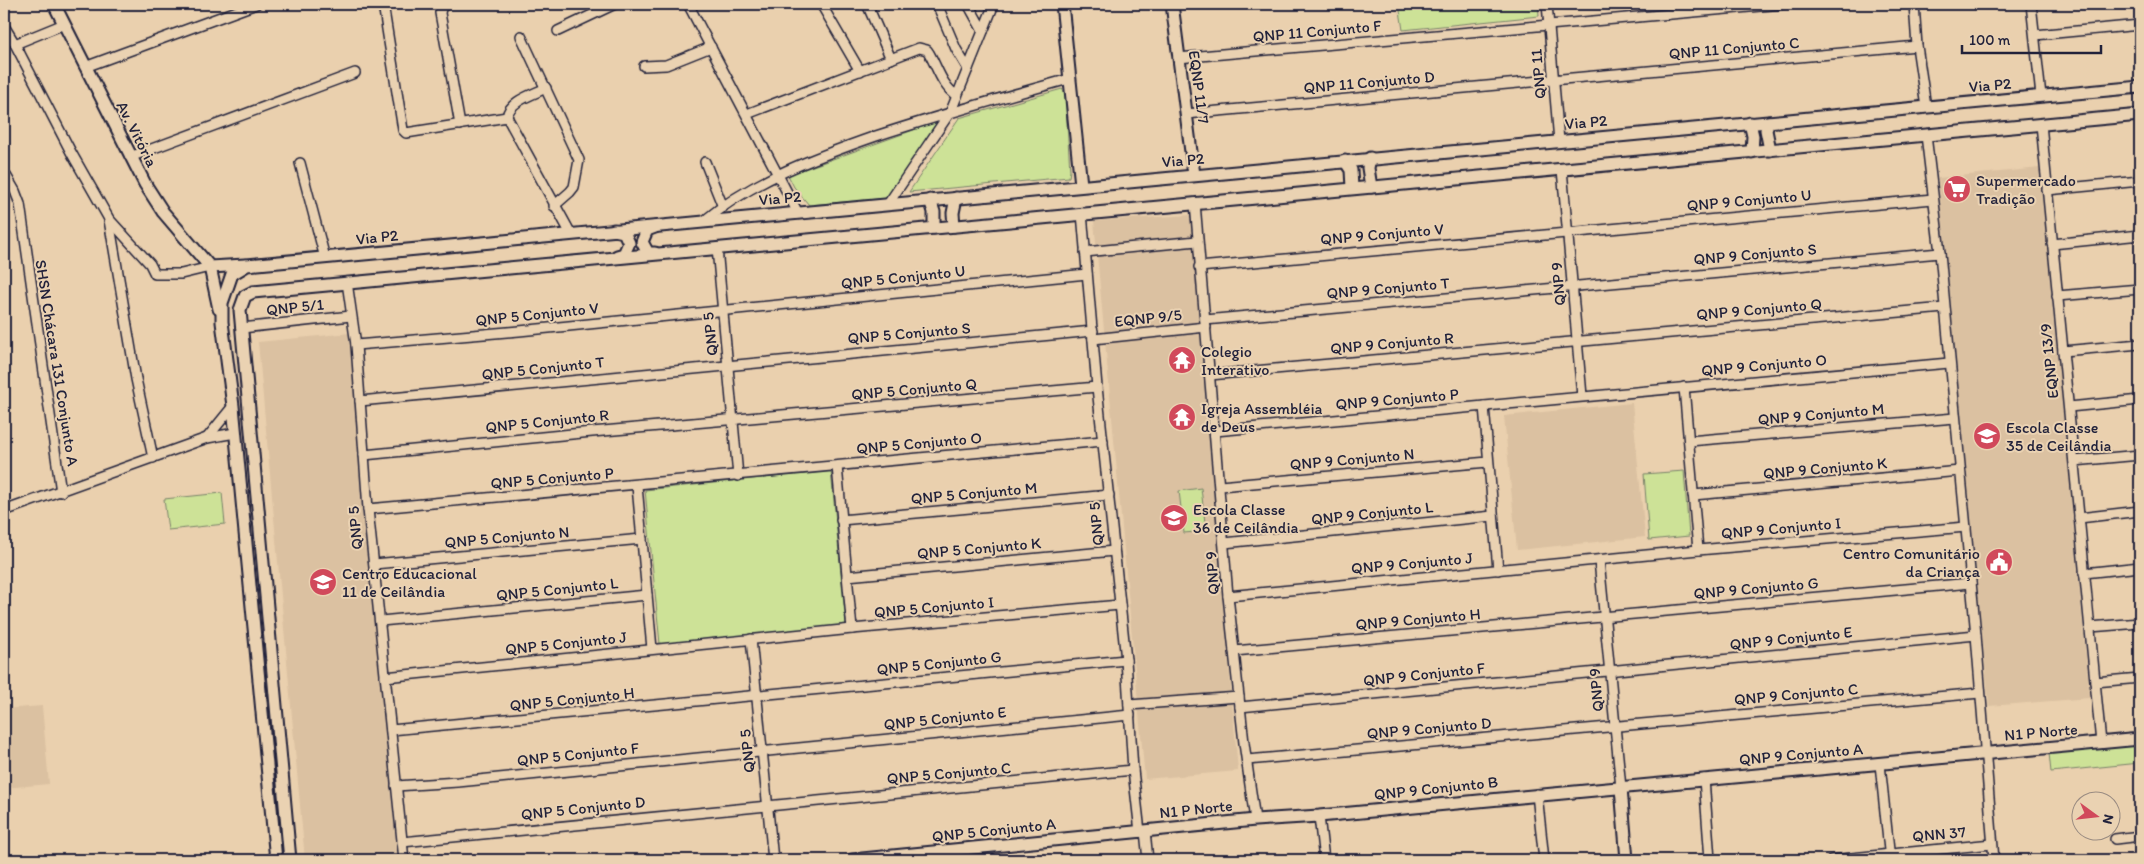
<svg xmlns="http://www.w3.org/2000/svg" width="2144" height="864" font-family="Itim,sans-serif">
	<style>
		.built { fill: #dbc1a1 }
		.green { fill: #cde297; stroke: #788269 }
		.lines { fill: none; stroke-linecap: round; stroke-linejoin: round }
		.street-casing { stroke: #22223b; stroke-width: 12 }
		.secondary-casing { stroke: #22223b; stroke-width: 15 }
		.street { stroke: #ead2b2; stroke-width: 9 }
		.secondary { stroke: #ead2b2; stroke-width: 11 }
		.labels { text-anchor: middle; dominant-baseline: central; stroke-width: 4; stroke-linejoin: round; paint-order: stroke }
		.street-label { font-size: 16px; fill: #22223b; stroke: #ead2b2 }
		.poi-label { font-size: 16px; fill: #22223b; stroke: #ead2b2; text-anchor: start }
	</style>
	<rect width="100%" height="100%" fill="#ead0ae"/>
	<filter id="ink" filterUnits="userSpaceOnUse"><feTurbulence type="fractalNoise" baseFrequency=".02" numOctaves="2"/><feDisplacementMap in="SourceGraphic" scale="10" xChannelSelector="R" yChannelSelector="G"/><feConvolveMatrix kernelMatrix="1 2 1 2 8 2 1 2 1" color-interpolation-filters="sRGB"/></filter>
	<g filter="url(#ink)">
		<g class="built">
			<polygon points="2040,168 2090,698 1989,706 1938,178"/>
			<polygon points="1191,215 1238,771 1145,779 1094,221"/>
			<polygon points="350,333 398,854 305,860 258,342"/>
			<polygon points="1632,403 1645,537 1517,550 1504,416"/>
			<polygon points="42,706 49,784 4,788 4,709"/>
		</g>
		<g class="green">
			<polygon points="1399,4 1538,4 1539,16 1403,30"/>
			<polygon points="1062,89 1065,93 1070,171 1069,177 909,192 959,118"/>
			<polygon points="936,122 938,124 889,198 809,205 794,187 788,175"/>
			<polygon points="831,471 846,625 660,644 645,490"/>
			<polygon points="1684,471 1689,536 1649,540 1644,474"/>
			<polygon points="1201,488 1206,531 1184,533 1179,491"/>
			<polygon points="222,493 225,524 168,530 164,499"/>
			<polygon points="2140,744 2140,763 2051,772 2049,753"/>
		</g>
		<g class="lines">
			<g class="street-casing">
				<g id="street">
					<path d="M383,4L403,130L406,133L507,117C509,101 532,95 546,88"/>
					<polyline points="446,4 441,8 440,13 460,125"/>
					<polyline points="688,4 798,213"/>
					<polyline points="821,4 860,71"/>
					<polyline points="867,4 891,59"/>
					<polyline points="937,4 956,49 968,69"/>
					<polyline points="968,4 983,31"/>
					<polyline points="1547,4 1559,141"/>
					<polyline points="1914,4 1917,46 1926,107"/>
					<polyline points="2031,4 2041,96"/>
					<polyline points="4,26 15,44 72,154 109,219 150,264 155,274 181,274 210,267"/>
					<polyline points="558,31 615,4"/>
					<polyline points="2035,35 2140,25"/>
					<polyline points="521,36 579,160 574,187 570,192 554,206"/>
					<polyline points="15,44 64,24"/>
					<polyline points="1178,58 1783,4"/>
					<polyline points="644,66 666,65 711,47"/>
					<polyline points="85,67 256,4"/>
					<path d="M747,114L919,48L927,50L929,53C938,69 942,86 957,96"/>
					<polyline points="1186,114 1917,46"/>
					<polyline points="507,117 571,234"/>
					<polyline points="2041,124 2101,743"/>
					<polyline points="1926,135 1940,253 1976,635 1994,860"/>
					<polyline points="130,157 355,73"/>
					<polyline points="705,162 723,207"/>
					<polyline points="300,163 325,258"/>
					<polyline points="1562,169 1582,396"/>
					<polyline points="4,172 15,191 20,204 61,492"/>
					<polyline points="2047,190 2140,181"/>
					<polyline points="1195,203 1228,596 1244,743 1255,820"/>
					<polyline points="888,204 951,111 994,4"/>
					<polyline points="1082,213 1097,387 1126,660 1133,770 1140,832"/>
					<polyline points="109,220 136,379 153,458"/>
					<path d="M704,221C753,180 816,157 876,136C940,115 1004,97 1069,79"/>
					<polyline points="2052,244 2140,235"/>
					<polyline points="717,248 738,476"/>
					<polyline points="1085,252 1197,241"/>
					<polyline points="1199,267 1933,199"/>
					<polyline points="347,282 356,345 368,509 404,860"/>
					<polyline points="2057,296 2140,289"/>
					<polyline points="1205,320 1940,253"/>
					<polyline points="242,328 351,316"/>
					<polyline points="1093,339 1206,327"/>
					<polyline points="356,345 519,331 1087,274"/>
					<polyline points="2063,351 2140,344"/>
					<polyline points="1210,375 1944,308"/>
					<polyline points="1684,387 1698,550"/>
					<polyline points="360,401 1093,331"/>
					<polyline points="1484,406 1498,570"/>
					<polyline points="2069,407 2140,400"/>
					<polyline points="1215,431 1949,363"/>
					<polyline points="207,438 233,406"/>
					<polyline points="1689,441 1955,418"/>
					<polyline points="364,455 592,432 1097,387"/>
					<polyline points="2074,461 2140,455"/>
					<polyline points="837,466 852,629"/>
					<polyline points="637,486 652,649"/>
					<polyline points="1220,486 1488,462"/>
					<polyline points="1693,495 1960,471"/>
					<polyline points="368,509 1103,441"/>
					<polyline points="4,511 207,438 235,433"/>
					<polyline points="2079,518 2140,511"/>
					<polyline points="841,520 1109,495"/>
					<polyline points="1224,543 1493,516"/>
					<polyline points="1599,560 1621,788"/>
					<polyline points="374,564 642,539"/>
					<polyline points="2084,573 2140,567"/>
					<polyline points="847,576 1114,551"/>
					<polyline points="1228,596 1698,550 1966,527"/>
					<polyline points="381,621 647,595"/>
					<polyline points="2090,627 2140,623"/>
					<polyline points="751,639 773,860"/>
					<polyline points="1234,651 1971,583"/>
					<polyline points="385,677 852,629 1120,605"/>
					<polyline points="2095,682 2140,678"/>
					<polyline points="1129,705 1239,697"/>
					<polyline points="1240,707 1976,635"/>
					<polyline points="391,730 1126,660"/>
					<polyline points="1247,760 1980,693"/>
					<polyline points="1880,764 1890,860"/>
					<polyline points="1704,779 1710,860"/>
					<polyline points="396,786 458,782 1130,715"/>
					<polyline points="1537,794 1544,860"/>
					<polyline points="1319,816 1324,860"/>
					<polyline points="1145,831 1148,860"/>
					<polyline points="2115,839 2140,836"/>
					<polyline points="402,842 1133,770"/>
					<polyline points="1831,860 1992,844"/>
				</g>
			</g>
			<g class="secondary-casing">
				<g id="secondary">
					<polyline points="54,4 145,184 163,212 210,267 219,309"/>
					<polyline points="1062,4 1081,185"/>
					<polyline points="1172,4 1194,175"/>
					<polyline points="1769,122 1766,130 1770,150"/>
					<polyline points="1750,123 1753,136 1752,152"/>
					<polyline points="1370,158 1368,168 1371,187"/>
					<polyline points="1345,161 1351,170 1352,188"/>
					<polyline points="930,200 934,212 934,228"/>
					<polyline points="954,226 953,213 956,198"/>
					<polyline points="614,230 624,232 629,243 624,254 617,256"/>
					<polyline points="655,253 648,253 642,242 647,230 655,227"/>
					<polyline points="210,267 245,265"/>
					<polyline points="1621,788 1627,860"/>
					<polyline points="276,860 233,406 222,322 222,303 232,274 247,265 2140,87"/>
					<polyline points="290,860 240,310 245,296 253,292 2140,115"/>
					<polyline points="852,860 1255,820 1319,816 2140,739"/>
				</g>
			</g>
			<use href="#street" class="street"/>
			<use href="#secondary" class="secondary"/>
		</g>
	</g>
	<defs>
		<g id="supermarket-disc" transform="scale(1.4375)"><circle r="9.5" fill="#d1495b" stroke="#ead2b2"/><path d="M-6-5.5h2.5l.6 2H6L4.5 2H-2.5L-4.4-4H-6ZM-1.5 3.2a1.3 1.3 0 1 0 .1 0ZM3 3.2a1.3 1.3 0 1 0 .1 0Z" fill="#fff"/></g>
		<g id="temple-disc" transform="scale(1.4375)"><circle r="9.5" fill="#d1495b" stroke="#ead2b2"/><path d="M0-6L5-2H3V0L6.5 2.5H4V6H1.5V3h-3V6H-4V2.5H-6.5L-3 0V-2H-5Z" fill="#fff"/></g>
		<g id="school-disc" transform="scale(1.4375)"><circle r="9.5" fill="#d1495b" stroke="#ead2b2"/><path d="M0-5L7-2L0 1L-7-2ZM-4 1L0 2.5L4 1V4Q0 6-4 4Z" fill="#fff"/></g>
		<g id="civic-disc" transform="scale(1.4375)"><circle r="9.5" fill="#d1495b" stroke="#ead2b2"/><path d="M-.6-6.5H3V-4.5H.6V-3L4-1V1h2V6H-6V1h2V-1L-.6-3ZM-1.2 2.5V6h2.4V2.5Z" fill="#fff"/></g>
	</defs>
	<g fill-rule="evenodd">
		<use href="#supermarket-disc" x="1957" y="189"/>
		<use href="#temple-disc" x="1182" y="360"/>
		<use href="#temple-disc" x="1182" y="417"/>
		<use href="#school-disc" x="1987" y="436"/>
		<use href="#school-disc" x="1174" y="518"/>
		<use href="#civic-disc" x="1999" y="562"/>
		<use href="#school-disc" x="323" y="582"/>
	</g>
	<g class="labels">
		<g class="street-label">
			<text transform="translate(1317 31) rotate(-5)">QNP 11 Conjunto F</text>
			<text transform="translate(1734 48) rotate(-5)">QNP 11 Conjunto C</text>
			<text transform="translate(1538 74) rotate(-95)">QNP 11</text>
			<text transform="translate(1369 82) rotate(-5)">QNP 11 Conjunto D</text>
			<text transform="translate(1990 85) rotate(-5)">Via P2</text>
			<text transform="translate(1199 87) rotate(82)">EQNP 11/7</text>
			<text transform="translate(1586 122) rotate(-5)">Via P2</text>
			<text transform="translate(137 134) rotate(63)">Av. Vitória</text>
			<text transform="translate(1183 160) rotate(-5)">Via P2</text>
			<text transform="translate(780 198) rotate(-5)">Via P2</text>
			<text transform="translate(1749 200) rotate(-5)">QNP 9 Conjunto U</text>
			<text transform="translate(1382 234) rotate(-5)">QNP 9 Conjunto V</text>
			<text transform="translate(377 237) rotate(-6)">Via P2</text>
			<text transform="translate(1755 254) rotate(-5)">QNP 9 Conjunto S</text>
			<text transform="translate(903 277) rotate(-6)">QNP 5 Conjunto U</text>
			<text transform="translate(1558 284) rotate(-95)">QNP 9</text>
			<text transform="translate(1388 288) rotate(-5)">QNP 9 Conjunto T</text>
			<text transform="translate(295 307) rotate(-6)">QNP 5/1</text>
			<text transform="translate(1759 309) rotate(-5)">QNP 9 Conjunto Q</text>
			<text transform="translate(537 314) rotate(-6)">QNP 5 Conjunto V</text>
			<text transform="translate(1148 318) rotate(-6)">EQNP 9/5</text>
			<text transform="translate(909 333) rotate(-5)">QNP 5 Conjunto S</text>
			<text transform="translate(710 334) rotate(-96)">QNP 5</text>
			<text transform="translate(1392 343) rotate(-5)">QNP 9 Conjunto R</text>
			<text transform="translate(2049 361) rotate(-96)">EQNP 13/9</text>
			<text transform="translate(57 363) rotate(81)">SHSN Chácara 131 Conjunto A</text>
			<text transform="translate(1764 365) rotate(-5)">QNP 9 Conjunto O</text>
			<text transform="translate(543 368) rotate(-6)">QNP 5 Conjunto T</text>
			<text transform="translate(914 389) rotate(-5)">QNP 5 Conjunto Q</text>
			<text transform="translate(1397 399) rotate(-5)">QNP 9 Conjunto P</text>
			<text transform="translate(1821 414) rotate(-5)">QNP 9 Conjunto M</text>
			<text transform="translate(547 421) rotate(-6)">QNP 5 Conjunto R</text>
			<text transform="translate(919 443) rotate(-5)">QNP 5 Conjunto O</text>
			<text transform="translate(1352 459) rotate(-5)">QNP 9 Conjunto N</text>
			<text transform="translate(1825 468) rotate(-5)">QNP 9 Conjunto K</text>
			<text transform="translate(552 478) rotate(-5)">QNP 5 Conjunto P</text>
			<text transform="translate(974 493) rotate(-5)">QNP 5 Conjunto M</text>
			<text transform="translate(1372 513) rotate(-6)">QNP 9 Conjunto L</text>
			<text transform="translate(1096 524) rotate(-95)">QNP 5</text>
			<text transform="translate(355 528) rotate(-95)">QNP 5</text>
			<text transform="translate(1781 528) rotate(-5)">QNP 9 Conjunto I</text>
			<text transform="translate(507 537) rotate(-5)">QNP 5 Conjunto N</text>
			<text transform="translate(979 548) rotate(-5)">QNP 5 Conjunto K</text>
			<text transform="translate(1412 563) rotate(-5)">QNP 9 Conjunto J</text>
			<text transform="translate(1212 573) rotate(-94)">QNP 9</text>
			<text transform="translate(1756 588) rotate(-5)">QNP 9 Conjunto G</text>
			<text transform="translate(557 589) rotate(-6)">QNP 5 Conjunto L</text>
			<text transform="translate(934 607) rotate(-5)">QNP 5 Conjunto I</text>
			<text transform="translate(1418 619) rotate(-5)">QNP 9 Conjunto H</text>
			<text transform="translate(1791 638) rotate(-6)">QNP 9 Conjunto E</text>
			<text transform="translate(566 643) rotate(-6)">QNP 5 Conjunto J</text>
			<text transform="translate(939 663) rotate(-6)">QNP 5 Conjunto G</text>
			<text transform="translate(1424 674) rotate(-6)">QNP 9 Conjunto F</text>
			<text transform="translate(1596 690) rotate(-95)">QNP 9</text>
			<text transform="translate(1796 694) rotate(-5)">QNP 9 Conjunto C</text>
			<text transform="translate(572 699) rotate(-6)">QNP 5 Conjunto H</text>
			<text transform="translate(945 718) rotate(-6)">QNP 5 Conjunto E</text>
			<text transform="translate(1429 728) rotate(-5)">QNP 9 Conjunto D</text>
			<text transform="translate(2041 732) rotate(-5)">N1 P Norte</text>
			<text transform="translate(747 751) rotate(-96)">QNP 5</text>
			<text transform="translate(578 754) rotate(-6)">QNP 5 Conjunto F</text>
			<text transform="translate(1801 754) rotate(-5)">QNP 9 Conjunto A</text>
			<text transform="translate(949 773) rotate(-5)">QNP 5 Conjunto C</text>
			<text transform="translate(1436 788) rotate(-6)">QNP 9 Conjunto B</text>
			<text transform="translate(583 808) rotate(-6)">QNP 5 Conjunto D</text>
			<text transform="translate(1196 809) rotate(-6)">N1 P Norte</text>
			<text transform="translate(994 830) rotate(-6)">QNP 5 Conjunto A</text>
			<text transform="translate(1939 834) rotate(-5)">QNN 37</text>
		</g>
		<g class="poi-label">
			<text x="1976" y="180">Supermercado<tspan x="1976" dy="18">Tradição</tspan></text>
			<text x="1201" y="351">Colegio<tspan x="1201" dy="18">Interativo</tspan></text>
			<text x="1201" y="408">Igreja Assembléia<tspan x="1201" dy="18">de Deus</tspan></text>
			<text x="2006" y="427">Escola Classe<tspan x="2006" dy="18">35 de Ceilândia</tspan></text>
			<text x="1193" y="509">Escola Classe<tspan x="1193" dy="18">36 de Ceilândia</tspan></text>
			<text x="1980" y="553" text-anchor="end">Centro Comunitário<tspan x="1980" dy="18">da Criança</tspan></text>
			<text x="342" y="573">Centro Educacional<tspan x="342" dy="18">11 de Ceilândia</tspan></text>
		</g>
	</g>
	<rect width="2144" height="864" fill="none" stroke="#ead2b2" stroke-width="20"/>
	<rect x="10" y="10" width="2124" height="844" fill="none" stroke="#22223b" stroke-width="2" filter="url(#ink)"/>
	<g transform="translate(2096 816) rotate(105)"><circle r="24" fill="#ead2b2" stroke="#9a8c82"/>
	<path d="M0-4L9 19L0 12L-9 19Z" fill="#d1495b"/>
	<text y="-8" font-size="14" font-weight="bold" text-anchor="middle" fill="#22223b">N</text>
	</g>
	<path d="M1962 45v8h139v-8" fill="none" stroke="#22223b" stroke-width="2.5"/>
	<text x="1969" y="45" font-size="15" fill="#22223b" stroke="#ead2b2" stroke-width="4" paint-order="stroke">100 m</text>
</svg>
